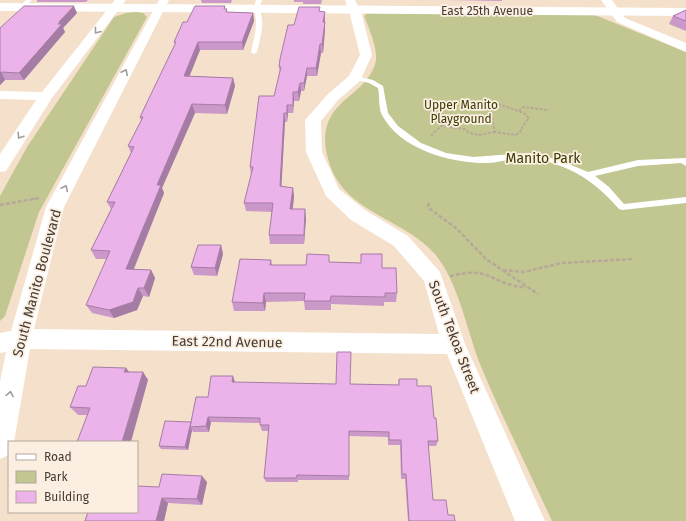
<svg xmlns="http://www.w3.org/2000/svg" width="686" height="521" font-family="'Fira Sans',sans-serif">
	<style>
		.green { fill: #c2c792 }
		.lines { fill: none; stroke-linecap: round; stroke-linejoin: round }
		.path-far1 { stroke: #b8a897; stroke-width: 2; stroke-dasharray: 3 1.5; stroke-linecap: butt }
		.path { stroke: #b8a897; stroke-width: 2.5; stroke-dasharray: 4 2; stroke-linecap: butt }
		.service { fill: #fff; fill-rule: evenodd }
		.minor { fill: #fff; fill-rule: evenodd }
		.tertiary { fill: #fff; fill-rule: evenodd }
		.wall { fill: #cb99c9 }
		.shaded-wall { fill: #a57da4 }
		.building { fill: #ecb2ea; stroke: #a57da4 }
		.oneway { stroke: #a19d99 }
		.labels { text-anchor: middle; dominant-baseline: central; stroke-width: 3.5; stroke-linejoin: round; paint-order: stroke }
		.far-street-label { font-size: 12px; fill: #433b33; stroke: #fcefe2 }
		.far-park-label { font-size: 12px; fill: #393b00; stroke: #fcefe2 }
		.park-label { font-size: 14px; fill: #393b00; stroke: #fcefe2 }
		.street-label { font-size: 14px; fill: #433b33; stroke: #fcefe2 }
	</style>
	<rect width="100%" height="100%" fill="#f5e0cb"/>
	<g class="green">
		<polygon points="136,12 143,13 147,17 39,212 5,316 0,321 0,196 27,147 114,17 126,13"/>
		<path d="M367,13L595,15L686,52V521H552C528,469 502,417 480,364C467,331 457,276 432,251C402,219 345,211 330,165C323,146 322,124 337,108C346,97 358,91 367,79C371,74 375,67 376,60C377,46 369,29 364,16Z"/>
	</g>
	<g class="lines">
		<g class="path-far1">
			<polygon points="498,104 524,113 529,118 522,127 522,130 516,135 495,132 492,117 489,112 491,105"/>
			<polyline points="519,111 523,107 548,110"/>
			<polyline points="431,136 441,126 465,129 469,133 479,135 495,132"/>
			<polyline points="33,199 39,198"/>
		</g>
		<g class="path">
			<polyline points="429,203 428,207 430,209 456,228 486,259 538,294"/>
			<polyline points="0,205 39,198"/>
			<polyline points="503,270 523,272 562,263 633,259"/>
			<path d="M450,276C459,274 469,272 478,273C495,276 508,288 526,287"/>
		</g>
		<g class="service">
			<polygon points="26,0 32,0 24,8 20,8 20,6"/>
			<path d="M256,0H262L259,9C266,22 260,39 257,52L254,54L251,52C253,42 256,32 256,22C256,11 252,12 256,0Z"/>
			<path d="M355,76L373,80L383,86L388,113L398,126L421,143L446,153L473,157L529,153L559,160L588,172L638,160L686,158V166L681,163L638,166L595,176L609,187L624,204L686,197V203L622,210L619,209C594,180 567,163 528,158C515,157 502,162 489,163C453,164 400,150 382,115C378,107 380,97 378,88L369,83L353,79L352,78Z"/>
		</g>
		<g class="minor">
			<polygon points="115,0 126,0 52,98 6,171 0,172 0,154 36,100 0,99 0,91 42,92"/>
			<polygon points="159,0 169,0 64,207 34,329 439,334 424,281 394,246 351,220 326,196 306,152 305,120 328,94 349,76 360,55 350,15 345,0 355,0 362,15 372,55 360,81 338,100 321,121 322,152 339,189 365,210 408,236 440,272 465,344 545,521 515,521 447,354 30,349 14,442 9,442 9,455 0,459 0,381 6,352 0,353 0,333 11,331 46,207"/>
			<polygon points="601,0 612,0 625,18 686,43 686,52 617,22"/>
		</g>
		<polygon class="tertiary" points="0,3 686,8 686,16 0,11"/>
	</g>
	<g class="wall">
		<polygon points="37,0 88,0 86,2 37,2"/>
		<polygon points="201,0 232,0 231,3 202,3"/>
		<polygon points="294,0 322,0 321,4 303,4 303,2 294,2"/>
		<polygon points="447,0 502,0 502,1"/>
		<polygon points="226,9 227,12 253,13 254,21 243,50 200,50 189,76 233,78 235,86 227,114 195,113 162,188 164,193 134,269 151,270 155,278 149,297 143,296 137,310 114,318 92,313 86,305 107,259 96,259 91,250 111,209 107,202 131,153 128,146 141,121 140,117 175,45 174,42 187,22"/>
		<polygon points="686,10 686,31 669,24 673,16"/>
		<polygon points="320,12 325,12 325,30 323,53 321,53 317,76 307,76 304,91 301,91 299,101 294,101 293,113 288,113 287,122 285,122 281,186 293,188 294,197 293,209 306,218 304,244 270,244 269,235 272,212 246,211 244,203 251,175 250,167 274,96 280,74 279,67 294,25"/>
		<polygon points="77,13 63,28 65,32 24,80 5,80 0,85 0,28"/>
		<polygon points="221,245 223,254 217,276 194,275 191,267"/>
		<polygon points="361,254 382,268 397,293 396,302 384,302 384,306 331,304 331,310 305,310 304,301 266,302 265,311 234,311 232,302 271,260 272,265 306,265 329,262 361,263"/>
		<polygon points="126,368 129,372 143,372 148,380 87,415 78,415 70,407 86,386"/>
		<polygon points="399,379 417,386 434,418 438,441 436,446 428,446 433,500 448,515 455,521 408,521 405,479 401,479 400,445 388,445 388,437 349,436 349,480 298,480 298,482 266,482 264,478 269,431 262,431 260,425 260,423 211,422 209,432 193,432 192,430 188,450 161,449 159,446 191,422 208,397 336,384 398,385"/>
		<polygon points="207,482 202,505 168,503 164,521 85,521 88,513 81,513 79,512 137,512 159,487"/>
	</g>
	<g class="shaded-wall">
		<polygon points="74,6 77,13 63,28 65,32 24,80 19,73 58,24 59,22"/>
		<polygon points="325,12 325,20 324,30 323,22"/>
		<polygon points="253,13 254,21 243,50 242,42"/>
		<polygon points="325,22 325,30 323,53 322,44"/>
		<polygon points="198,42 200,50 186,85 184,76"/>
		<polygon points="320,44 321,53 317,76 316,68"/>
		<polygon points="307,68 307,76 304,91 304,83"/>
		<polygon points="1,72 5,80 0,85 0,73"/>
		<polygon points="233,78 235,86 227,114 225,105"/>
		<polygon points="300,83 301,91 299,101 298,92"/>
		<polygon points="293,92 294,101 293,113"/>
		<polygon points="192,104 195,113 162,188 164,193 130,278 126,269 157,185"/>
		<polygon points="287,105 288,113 287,122"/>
		<polygon points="284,113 285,122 281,195 280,186"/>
		<polygon points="293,188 294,197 291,218 290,209"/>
		<polygon points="305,209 306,218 304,244 304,235"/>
		<polygon points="221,245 223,254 217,276 215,268"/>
		<polygon points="151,270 155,278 149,297 144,288"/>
		<polygon points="138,288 143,296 137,310 114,318 109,310"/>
		<polygon points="264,293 266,302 265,311 263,303"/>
		<polygon points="126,368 132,376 124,372"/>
		<polygon points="143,372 148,380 131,442 122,442"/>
		<polygon points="233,376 235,382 232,382"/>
		<polygon points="208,417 211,422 209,432 206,426"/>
		<polygon points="190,427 192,430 188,450 185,447"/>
		<polygon points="202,476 207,482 202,505 197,499"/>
		<polygon points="162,498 168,503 164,521 156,521"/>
	</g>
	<g class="building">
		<polygon points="24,6 74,6 59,22 61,22 58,24 62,24 19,73 1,72 0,73 0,28"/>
		<polygon points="195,6 225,6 224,9 227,9 226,12 253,13 242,42 198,42 184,76 233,78 225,105 192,104 157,185 161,185 126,269 151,270 144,288 138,288 133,302 109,310 86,305 110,251 91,250 115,202 107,202 134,147 128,146 143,117 140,117 176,42 174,42 183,22 187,22"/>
		<polygon points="299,7 320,7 319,11 325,12 323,22 325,22 322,44 320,44 316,68 307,68 304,83 300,83 298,92 293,92 293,105 287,105 287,113 284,113 280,186 293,188 290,209 305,209 304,235 269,235 273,203 244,203 253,167 250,167 259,96 274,96 281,67 279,67 280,59 288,25 294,25"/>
		<polygon points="686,10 686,21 673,16"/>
		<polygon points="198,245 221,245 215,268 191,267"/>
		<polygon points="307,254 329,255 329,262 361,263 361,254 382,254 382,268 396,268 397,293 385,293 385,297 331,296 330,301 304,301 305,293 264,293 263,303 232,302 240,259 271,260 270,265 306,265"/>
		<polygon points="337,352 351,352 350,384 399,385 399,379 417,379 417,386 431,386 434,418 436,418 438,441 428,441 433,500 446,500 448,515 454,515 455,521 409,521 406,474 402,474 401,440 389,440 389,432 349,431 349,476 297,475 296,478 264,478 269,425 260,425 260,418 208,417 206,426 190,427 196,397 208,397 211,376 233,376 232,382 336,384"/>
		<polygon points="93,367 126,368 124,372 143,372 122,442 77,442 90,408 70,407 78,386 86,386"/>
		<polygon points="165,421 191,422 185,447 159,446"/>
		<polygon points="162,474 202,476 197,499 162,498 156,521 85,521 88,512 137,512 137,486 159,487"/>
	</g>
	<defs><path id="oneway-chevron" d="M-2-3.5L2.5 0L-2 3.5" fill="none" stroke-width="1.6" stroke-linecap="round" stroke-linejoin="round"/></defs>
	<g class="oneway">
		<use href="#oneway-chevron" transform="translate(97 31) rotate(128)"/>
		<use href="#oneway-chevron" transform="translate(125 72) rotate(-63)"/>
		<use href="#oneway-chevron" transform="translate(20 136) rotate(123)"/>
		<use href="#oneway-chevron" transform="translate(65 188) rotate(-63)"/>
		<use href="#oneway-chevron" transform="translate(10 394) rotate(-79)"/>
	</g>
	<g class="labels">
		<g class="far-street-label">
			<text x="487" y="11">East 25th Avenue</text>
		</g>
		<g class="far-park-label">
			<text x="461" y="105">Upper Manito<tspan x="461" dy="14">Playground</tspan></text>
		</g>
		<g class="park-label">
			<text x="543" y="158">Manito Park</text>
		</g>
		<g class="street-label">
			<text transform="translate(37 283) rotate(-75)">South Manito Boulevard</text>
			<text transform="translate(454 337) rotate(69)">South Tekoa Street</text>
			<text transform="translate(227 342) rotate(1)">East 22nd Avenue</text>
		</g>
	</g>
	<rect x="8" y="441" width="130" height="72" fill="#fcefe2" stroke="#b2a79c"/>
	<rect x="16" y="454" width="20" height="6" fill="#ffffff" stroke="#b2a79c"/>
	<text x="44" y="461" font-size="12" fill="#433b33">Road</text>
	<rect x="16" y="471" width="20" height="12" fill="#c2c792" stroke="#b2a79c"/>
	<text x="44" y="481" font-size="12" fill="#433b33">Park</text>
	<rect x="16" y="491" width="20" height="12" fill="#ecb2ea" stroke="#b2a79c"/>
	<text x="44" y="501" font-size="12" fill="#433b33">Building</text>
</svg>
